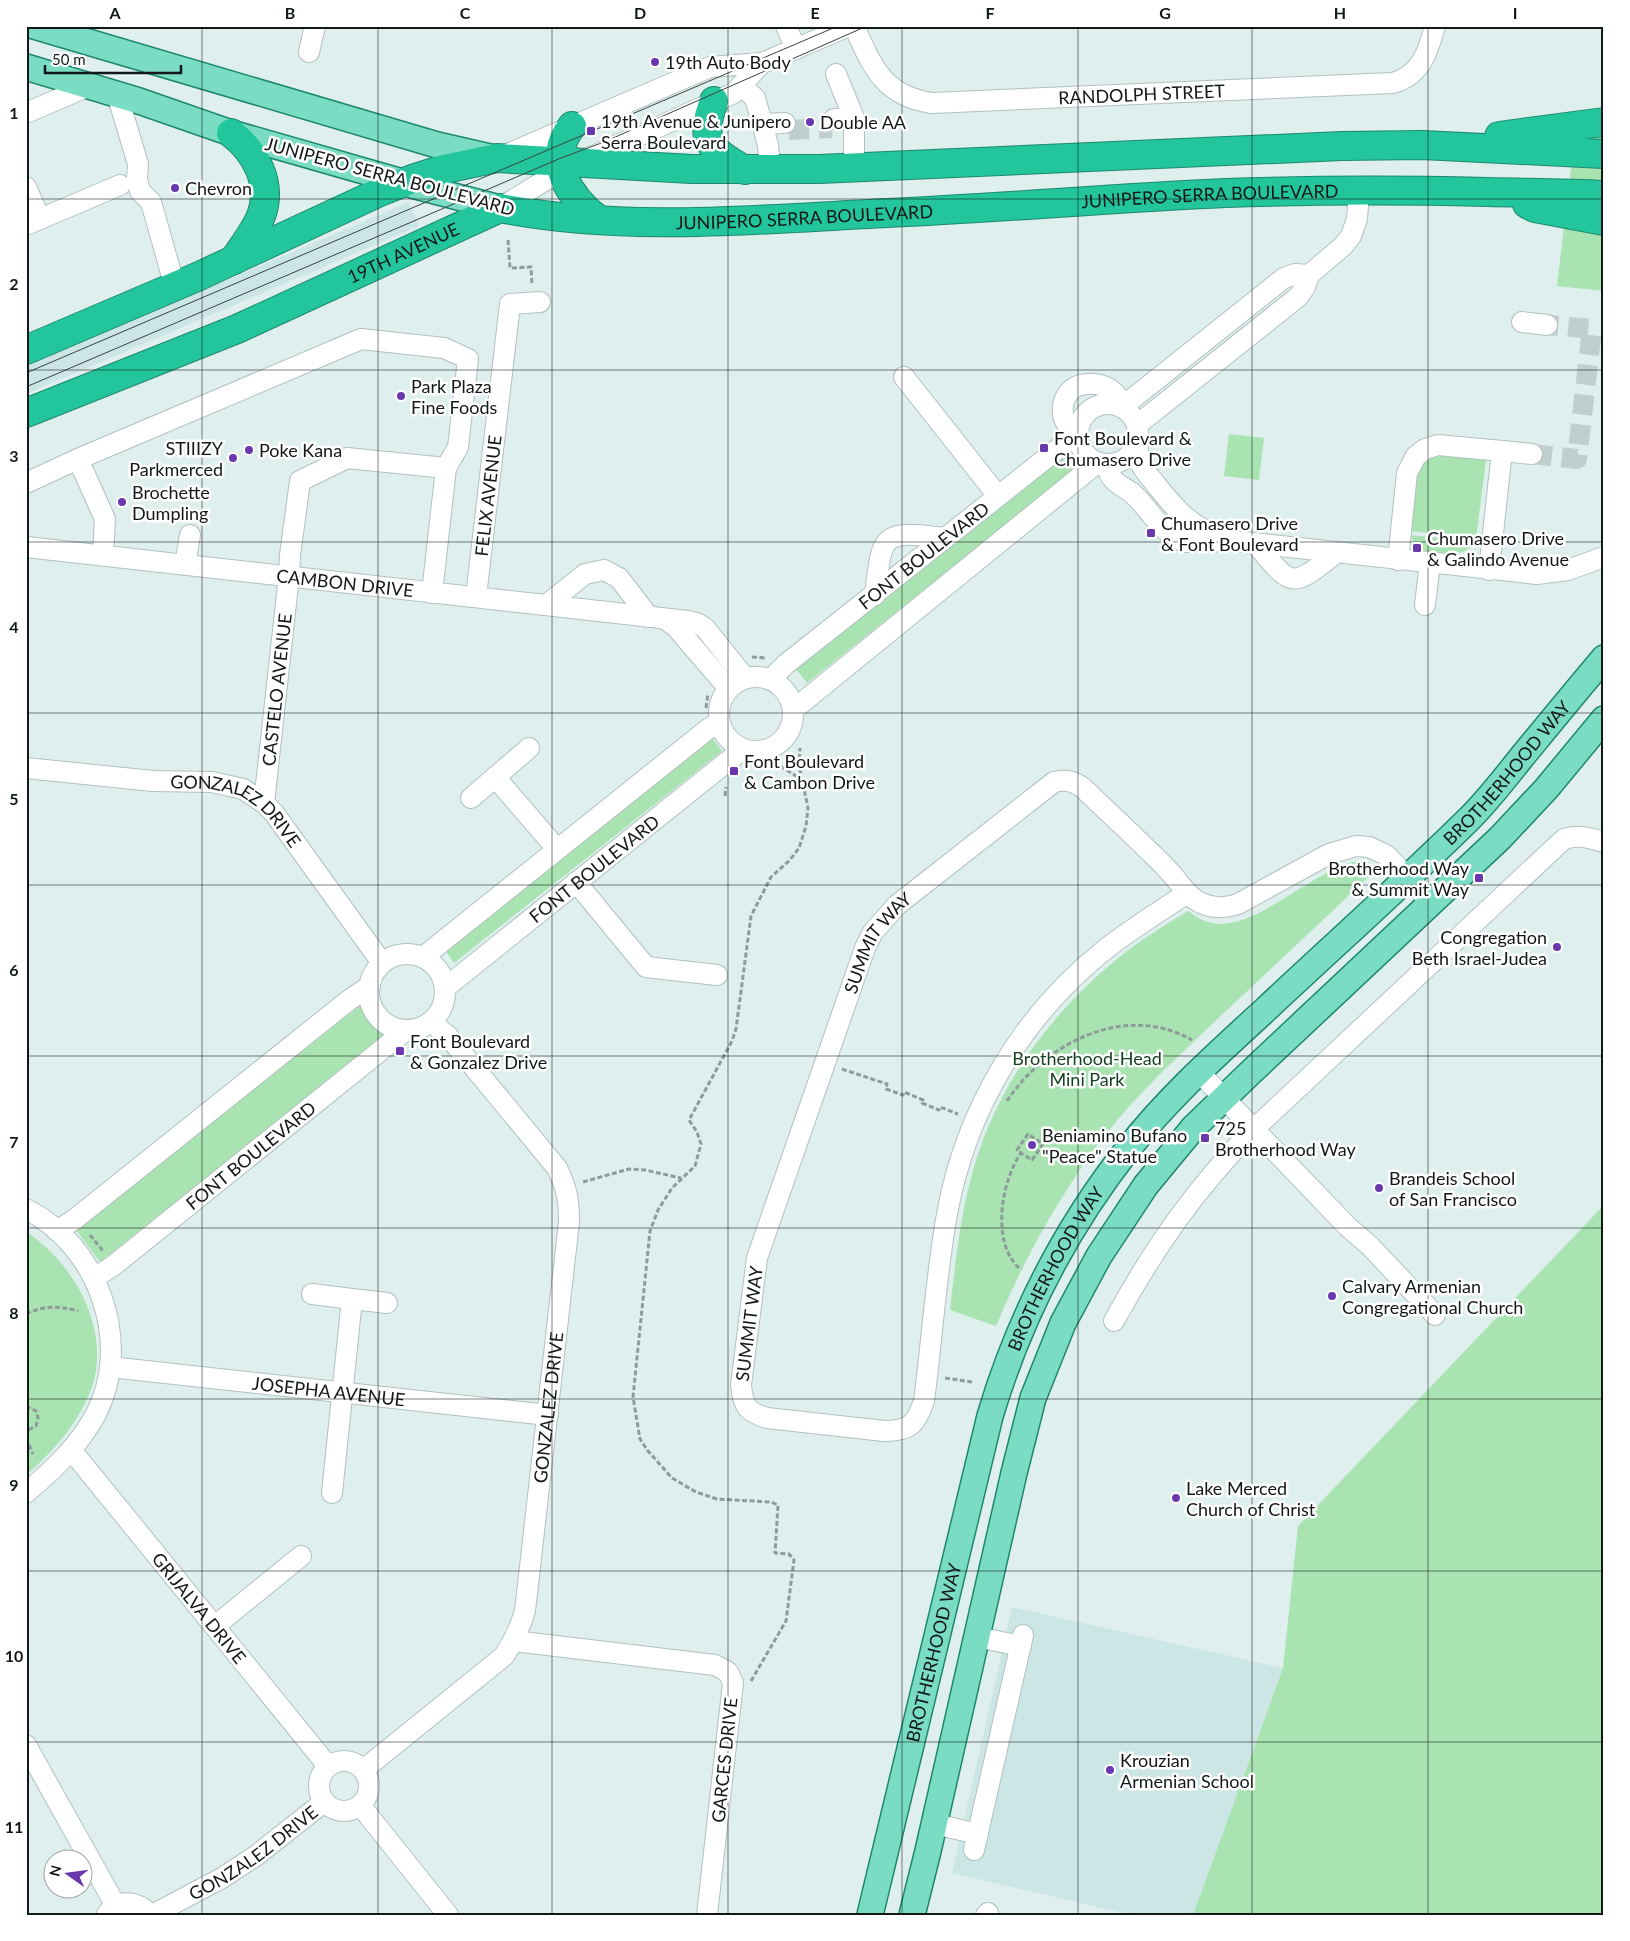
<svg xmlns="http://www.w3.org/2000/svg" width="1630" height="1941" font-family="Lato,sans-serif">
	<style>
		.built { fill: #cce6e5 }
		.green { fill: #a8e3b1 }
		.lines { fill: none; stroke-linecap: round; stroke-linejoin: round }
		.minor-tunnel { stroke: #c0cfce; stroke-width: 20; stroke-dasharray: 20 10; stroke-linecap: butt }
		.minor-casing { stroke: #b1c1c0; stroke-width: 22 }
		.major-casing { stroke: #1d886d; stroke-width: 28 }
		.highway-casing { stroke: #1d886d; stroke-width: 30 }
		.path { stroke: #8f9b9a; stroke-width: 3; stroke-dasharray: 5 2.5; stroke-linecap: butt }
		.minor { stroke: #fff; stroke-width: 20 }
		.major { stroke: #7bdcc4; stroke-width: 25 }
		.highway { stroke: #23c59c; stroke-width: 28 }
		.tram { stroke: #3a4241; stroke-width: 1 }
		.grid { fill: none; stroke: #121817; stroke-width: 1; stroke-opacity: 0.55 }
		.poi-dot { fill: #6938af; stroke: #fff; stroke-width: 2 }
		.labels { text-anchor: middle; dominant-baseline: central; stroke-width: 5; stroke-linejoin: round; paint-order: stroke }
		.poi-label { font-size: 18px; fill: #121817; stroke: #fff; text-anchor: start }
		.street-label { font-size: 18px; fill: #121817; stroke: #fff }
		.park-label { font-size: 18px; fill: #154120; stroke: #fff }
		.neatline { fill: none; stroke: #121817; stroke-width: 2 }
		.grid-label { font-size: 16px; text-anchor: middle; font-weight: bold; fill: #121817 }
	</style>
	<rect width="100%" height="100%" fill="#dfefee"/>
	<g class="built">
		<polygon points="409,202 419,226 26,394 26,366"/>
		<polygon points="1012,1607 1283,1668 1193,1915 1132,1915 952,1873"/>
	</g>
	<g class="green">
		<polygon points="1604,128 1604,291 1557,286 1575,134"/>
		<polygon points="1229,434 1264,438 1259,480 1224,476"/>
		<polygon points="1064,455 1075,469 807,683 796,669"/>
		<path d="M1440,456L1486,460L1476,538L1411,531C1413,515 1413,476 1423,464C1427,459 1434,457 1440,456Z"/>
		<path d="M1411,535L1474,542C1471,547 1467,551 1462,552C1452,555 1423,553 1415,547Z"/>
		<polygon points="712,738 722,751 454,963 445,950"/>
		<path d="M1357,861L1368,863L1377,869C1327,916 1276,964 1226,1011C1183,1052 1138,1092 1102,1139C1059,1196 1024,1259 996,1326L950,1310C955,1268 959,1226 969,1186C990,1096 1045,1018 1116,960C1138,942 1163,926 1188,911C1195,916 1202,921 1212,923C1254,932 1313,870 1357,861Z"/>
		<polygon points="362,1004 386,1034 100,1262 76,1230"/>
		<polygon points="1604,1205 1604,1915 1193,1915 1283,1668 1298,1526"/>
		<path d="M26,1232C74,1262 111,1330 92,1387C80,1421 53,1452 26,1475Z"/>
	</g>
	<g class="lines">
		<g class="minor-tunnel">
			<polyline points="789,130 832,128"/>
			<polyline points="1532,454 1577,459 1592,329 1547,325"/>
		</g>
		<g class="minor-casing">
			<g id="minor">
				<polyline points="786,26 796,49"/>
				<path id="s1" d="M854,26C872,66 883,96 932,103L1393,83C1421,75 1428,52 1435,26"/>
				<polyline points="309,52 315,26"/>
				<polyline points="836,74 854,118"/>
				<polyline points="741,85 755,98 768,145 770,170"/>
				<polyline points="117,94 138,164 137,179 140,191 151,202 175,287"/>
				<polyline points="26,113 89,86"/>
				<polyline points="834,119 854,118 854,167"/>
				<polyline points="762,124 785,123"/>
				<polyline points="501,157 710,67 762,63 849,26"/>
				<polyline points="26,187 40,219"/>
				<polyline points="500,208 562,170 734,93 762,63"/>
				<polyline points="26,225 120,185"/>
				<polyline points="1522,322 1547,325"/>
				<polyline points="904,377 998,496"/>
				<circle cx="1108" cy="434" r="30"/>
				<polyline points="1122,407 1284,278 1295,274 1309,275"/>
				<polyline points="1137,425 1298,297 1305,287 1309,275 1343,246 1351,236 1357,219 1359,190"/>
				<path d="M1078,432C1060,426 1058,403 1071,390C1086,377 1120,385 1121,407"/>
				<path d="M1138,438C1138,446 1137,453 1139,461C1143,470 1151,478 1157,486C1178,512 1192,528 1224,538"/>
				<polyline points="1502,451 1532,454"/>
				<polyline points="78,459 105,519 103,555"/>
				<path d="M1107,465C1108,471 1109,475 1113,479C1117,485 1126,488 1132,493C1151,510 1160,534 1186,542L1235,541L1537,574L1568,570L1604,557"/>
				<polyline points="26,483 78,459 361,339 444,348 468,359 458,447 446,468 432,593"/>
				<path d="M1255,543C1292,587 1290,590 1336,553"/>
				<path id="s2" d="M26,547L688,621L697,623L705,628L745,678"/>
				<polyline points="1398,560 1407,473 1416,456 1425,449 1438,445 1502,451 1489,570"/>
				<polyline points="185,565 190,535"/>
				<path d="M875,595C882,532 882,530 945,538"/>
				<path id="s3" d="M476,597L510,304L540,302"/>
				<polyline points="546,605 585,574 604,570 619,578 649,617"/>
				<polyline points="1425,605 1430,563"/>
				<polyline points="665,619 676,627 729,689"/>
				<circle cx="756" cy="714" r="37"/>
				<path id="s4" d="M770,680L786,664L1078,433"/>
				<polyline points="793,710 1097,463"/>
				<path id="s5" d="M26,768L153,781L212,782L243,789L264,803L274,813L382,963"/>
				<polyline points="495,777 557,849"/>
				<polyline points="471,798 529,748"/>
				<path id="s6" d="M264,803L289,576L290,555L300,481L347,458L446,468"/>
				<polyline points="576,882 646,967 717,975"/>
				<path id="s7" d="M1188,893C1161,910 1133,928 1107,948C1023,1014 966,1109 947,1214C936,1276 932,1339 924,1401C916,1425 909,1431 884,1431L767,1418C747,1412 743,1406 741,1385L757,1258L865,948L873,932L897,905L1054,782C1065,779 1072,781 1082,787C1111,815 1141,842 1168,870C1179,881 1187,897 1201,903C1214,909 1225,908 1238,904L1329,854L1356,846L1369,847L1386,855L1432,903"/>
				<circle cx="407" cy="992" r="38"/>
				<polyline points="423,957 708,729 720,722"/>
				<path id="s8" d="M445,988L743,749"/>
				<polyline points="1199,1072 1348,1227 1370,1246 1435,1315"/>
				<path d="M26,1209C98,1245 133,1342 96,1414C78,1447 54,1469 26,1493"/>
				<polyline points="57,1231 75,1219 349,1000 370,986"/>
				<path id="s9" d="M94,1278L113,1266L405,1031"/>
				<polyline points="312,1294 352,1299"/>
				<path d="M1114,1321C1154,1248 1195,1189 1254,1129L1564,839C1578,834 1589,838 1604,842"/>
				<path id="s10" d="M110,1367L548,1415"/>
				<path id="s11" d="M72,1451L328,1766"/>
				<polyline points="332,1493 352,1299 387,1303"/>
				<polyline points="215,1626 301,1556"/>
				<polyline points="977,1637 1021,1646"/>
				<polyline points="514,1641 715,1665 728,1672 733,1683 707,1915"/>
				<polyline points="26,1745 116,1906"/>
				<circle cx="344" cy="1786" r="25"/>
				<path id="s12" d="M363,1770L504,1656C514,1641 520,1628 525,1611L569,1222C569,1199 567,1189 557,1168L448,1036L431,1022"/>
				<polyline points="360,1805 448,1915"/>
				<polyline points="935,1824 978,1834"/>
				<polyline points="974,1850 1023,1635"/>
				<path d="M107,1914C118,1898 138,1901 150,1915"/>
				<path id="s13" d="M152,1915L222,1878L257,1855L324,1802"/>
				<polyline points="986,1915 988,1913"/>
			</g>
		</g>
		<g class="major-casing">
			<g id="major">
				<polyline points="34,26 437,145 494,158"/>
				<polyline points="26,67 139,101 231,133 423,188 500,208"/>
				<path id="s14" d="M870,1915L990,1416C1019,1319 1065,1229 1128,1149C1168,1098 1216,1055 1264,1011C1332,947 1403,884 1470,818C1489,799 1505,778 1521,758C1549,724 1576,691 1604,658"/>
				<polyline points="912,1915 928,1851 1014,1473 1033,1398 1063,1323 1099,1256 1146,1185 1194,1127 1251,1072 1500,838 1546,789 1604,719"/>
			</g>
		</g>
		<g class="highway-casing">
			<g id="highway">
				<path d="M714,101C698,142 711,150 745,170"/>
				<path d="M572,126C544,160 570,198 599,220"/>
				<path d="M231,133C256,152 273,184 261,216C255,231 243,246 234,260"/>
				<polyline points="1499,136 1604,122"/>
				<polyline points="1527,204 1535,208 1604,221"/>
				<polyline points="26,350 197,277 382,191 415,178 440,170 497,158 692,169 819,169 1342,146 1422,145 1604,154"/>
				<path id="s15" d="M26,413L237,329L500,208C627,233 759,219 888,213C1001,208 1113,198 1226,193C1313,190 1400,190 1487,192C1526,193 1565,193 1604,195"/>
			</g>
		</g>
		<g class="path">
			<polyline points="671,144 687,140"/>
			<polyline points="508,240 510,268 531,267 532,285"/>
			<polyline points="752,657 766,658"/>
			<polyline points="706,708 708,693"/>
			<polyline points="774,762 801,779"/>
			<polyline points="725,796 726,787"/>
			<polyline points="842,1069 887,1084 886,1089 903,1095 904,1092 923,1100 922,1103 939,1110 940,1107 958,1114"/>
			<path d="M1007,1101C1045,1043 1126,1002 1192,1040"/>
			<polyline points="583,1182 629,1169 645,1170 681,1178"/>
			<polyline points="90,1235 103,1251"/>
			<path d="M1019,1268C991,1242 1001,1182 1021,1153L1017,1150L1028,1134L1043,1144L1032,1160L1021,1153"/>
			<path d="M26,1314C45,1305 58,1306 78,1311"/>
			<polyline points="945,1378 972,1382"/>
			<polyline points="26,1406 36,1411 38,1418 36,1426 26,1431"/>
			<polyline points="26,1438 33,1454"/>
			<polyline points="751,1681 786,1621 794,1560 789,1554 775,1553 778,1505 771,1502 717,1499 696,1492 672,1478 648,1451 640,1439 633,1397 650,1231 658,1210 672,1188 695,1166 701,1144 697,1132 689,1120 732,1041 736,1029 751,916 771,877 790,860 799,848 806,826 808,808 799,765 800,748"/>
		</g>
		<use href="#minor" class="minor"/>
		<use href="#major" class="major"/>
		<use href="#highway" class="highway"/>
		<g class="tram">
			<polyline points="26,373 838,26"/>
			<polyline points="26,387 561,158 604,142 867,26"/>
		</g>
	</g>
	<path class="grid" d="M202,26V1915M378,26V1915M552,26V1915M728,26V1915M902,26V1915M1078,26V1915M1252,26V1915M1428,26V1915M26,199H1604M26,370H1604M26,542H1604M26,713H1604M26,885H1604M26,1056H1604M26,1228H1604M26,1399H1604M26,1571H1604M26,1742H1604"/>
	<g class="poi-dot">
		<circle cx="655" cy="62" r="5"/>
		<circle cx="810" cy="122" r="5"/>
		<rect x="586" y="126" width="10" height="10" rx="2.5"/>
		<circle cx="175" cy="188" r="5"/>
		<circle cx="401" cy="396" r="5"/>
		<rect x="1039" y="443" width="10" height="10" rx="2.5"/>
		<circle cx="249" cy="450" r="5"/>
		<circle cx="233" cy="458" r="5"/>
		<circle cx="122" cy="502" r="5"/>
		<rect x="1146" y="528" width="10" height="10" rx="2.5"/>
		<rect x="1412" y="543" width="10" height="10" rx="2.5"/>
		<rect x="729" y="766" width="10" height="10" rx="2.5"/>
		<rect x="1474" y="873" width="10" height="10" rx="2.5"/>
		<circle cx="1557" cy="947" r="5"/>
		<rect x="395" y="1046" width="10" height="10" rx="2.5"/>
		<rect x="1200" y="1133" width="10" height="10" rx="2.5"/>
		<circle cx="1032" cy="1145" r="5"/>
		<circle cx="1379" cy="1188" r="5"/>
		<circle cx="1332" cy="1296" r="5"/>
		<circle cx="1176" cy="1498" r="5"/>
		<circle cx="1110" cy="1770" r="5"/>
	</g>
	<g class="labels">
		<g class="poi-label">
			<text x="665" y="62">19th Auto Body</text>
			<text x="601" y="121">19th Avenue &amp; Junipero<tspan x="601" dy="21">Serra Boulevard</tspan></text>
			<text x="820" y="122">Double AA</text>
			<text x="185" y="188">Chevron</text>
			<text x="411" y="386">Park Plaza<tspan x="411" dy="21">Fine Foods</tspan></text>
			<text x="1054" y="438">Font Boulevard &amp;<tspan x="1054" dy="21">Chumasero Drive</tspan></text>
			<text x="223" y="448" text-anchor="end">STIIIZY<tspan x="223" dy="21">Parkmerced</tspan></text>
			<text x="259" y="450">Poke Kana</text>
			<text x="132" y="492">Brochette<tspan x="132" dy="21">Dumpling</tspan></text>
			<text x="1161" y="523">Chumasero Drive<tspan x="1161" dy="21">&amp; Font Boulevard</tspan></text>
			<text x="1427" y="538">Chumasero Drive<tspan x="1427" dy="21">&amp; Galindo Avenue</tspan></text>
			<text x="744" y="761">Font Boulevard<tspan x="744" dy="21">&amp; Cambon Drive</tspan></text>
			<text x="1469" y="868" text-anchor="end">Brotherhood Way<tspan x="1469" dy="21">&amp; Summit Way</tspan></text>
			<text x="1547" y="937" text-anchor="end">Congregation<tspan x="1547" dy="21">Beth Israel-Judea</tspan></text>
			<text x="410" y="1041">Font Boulevard<tspan x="410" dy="21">&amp; Gonzalez Drive</tspan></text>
			<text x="1215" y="1128">725<tspan x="1215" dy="21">Brotherhood Way</tspan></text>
			<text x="1042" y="1135">Beniamino Bufano<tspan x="1042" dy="21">"Peace" Statue</tspan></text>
			<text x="1389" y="1178">Brandeis School<tspan x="1389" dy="21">of San Francisco</tspan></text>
			<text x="1342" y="1286">Calvary Armenian<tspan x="1342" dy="21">Congregational Church</tspan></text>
			<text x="1186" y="1488">Lake Merced<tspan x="1186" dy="21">Church of Christ</tspan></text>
			<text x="1120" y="1760">Krouzian<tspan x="1120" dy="21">Armenian School</tspan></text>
		</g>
		<g class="street-label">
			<text stroke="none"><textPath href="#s1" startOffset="326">RANDOLPH STREET</textPath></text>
			<text transform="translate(390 176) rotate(15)">JUNIPERO SERRA BOULEVARD</text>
			<text stroke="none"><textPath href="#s15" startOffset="1228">JUNIPERO SERRA BOULEVARD</textPath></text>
			<text stroke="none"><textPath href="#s15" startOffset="822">JUNIPERO SERRA BOULEVARD</textPath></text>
			<text stroke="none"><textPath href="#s15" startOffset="410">19TH AVENUE</textPath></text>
			<text stroke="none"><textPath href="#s3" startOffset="102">FELIX AVENUE</textPath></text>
			<text stroke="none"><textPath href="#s4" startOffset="198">FONT BOULEVARD</textPath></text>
			<text stroke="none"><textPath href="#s2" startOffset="321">CAMBON DRIVE</textPath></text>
			<text stroke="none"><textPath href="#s6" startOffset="114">CASTELO AVENUE</textPath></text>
			<text stroke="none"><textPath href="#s14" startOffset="1350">BROTHERHOOD WAY</textPath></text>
			<text stroke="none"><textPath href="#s5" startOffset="221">GONZALEZ DRIVE</textPath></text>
			<text stroke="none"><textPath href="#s8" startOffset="191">FONT BOULEVARD</textPath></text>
			<text stroke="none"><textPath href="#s7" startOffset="1290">SUMMIT WAY</textPath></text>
			<text stroke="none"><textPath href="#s9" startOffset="199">FONT BOULEVARD</textPath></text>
			<text stroke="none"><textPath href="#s14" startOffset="675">BROTHERHOOD WAY</textPath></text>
			<text stroke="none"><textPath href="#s7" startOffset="885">SUMMIT WAY</textPath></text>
			<text stroke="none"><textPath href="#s10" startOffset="220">JOSEPHA AVENUE</textPath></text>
			<text stroke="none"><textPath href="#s12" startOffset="436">GONZALEZ DRIVE</textPath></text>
			<text stroke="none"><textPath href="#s11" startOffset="202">GRIJALVA DRIVE</textPath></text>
			<text stroke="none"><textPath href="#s14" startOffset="270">BROTHERHOOD WAY</textPath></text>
			<text transform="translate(724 1760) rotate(-84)">GARCES DRIVE</text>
			<text stroke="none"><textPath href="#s13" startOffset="119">GONZALEZ DRIVE</textPath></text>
		</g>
		<g class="park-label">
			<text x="1087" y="1058">Brotherhood-Head<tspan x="1087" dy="21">Mini Park</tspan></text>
		</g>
	</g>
	<rect width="1630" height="1941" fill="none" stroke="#ffffff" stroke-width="55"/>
	<g transform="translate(68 1874) rotate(284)"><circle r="24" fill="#ffffff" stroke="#a0a3a2"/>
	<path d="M0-4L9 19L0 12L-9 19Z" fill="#6938af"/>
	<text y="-8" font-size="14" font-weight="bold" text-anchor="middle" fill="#121817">N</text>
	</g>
	<path d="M45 65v8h136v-8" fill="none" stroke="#121817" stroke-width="2.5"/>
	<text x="52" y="65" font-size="15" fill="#121817" stroke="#ffffff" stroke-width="4" paint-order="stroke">50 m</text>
	<rect x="28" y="28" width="1574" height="1886" class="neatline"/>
	<g class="grid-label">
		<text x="115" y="19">A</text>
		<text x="290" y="19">B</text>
		<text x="465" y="19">C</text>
		<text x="640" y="19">D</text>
		<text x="815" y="19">E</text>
		<text x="990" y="19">F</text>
		<text x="1165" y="19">G</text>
		<text x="1340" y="19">H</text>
		<text x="1515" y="19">I</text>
		<text x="14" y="119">1</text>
		<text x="14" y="290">2</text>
		<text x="14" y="462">3</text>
		<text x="14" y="633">4</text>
		<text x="14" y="805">5</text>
		<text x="14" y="976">6</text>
		<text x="14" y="1148">7</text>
		<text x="14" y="1319">8</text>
		<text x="14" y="1491">9</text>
		<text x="14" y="1662">10</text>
		<text x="14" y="1833">11</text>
	</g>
</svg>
